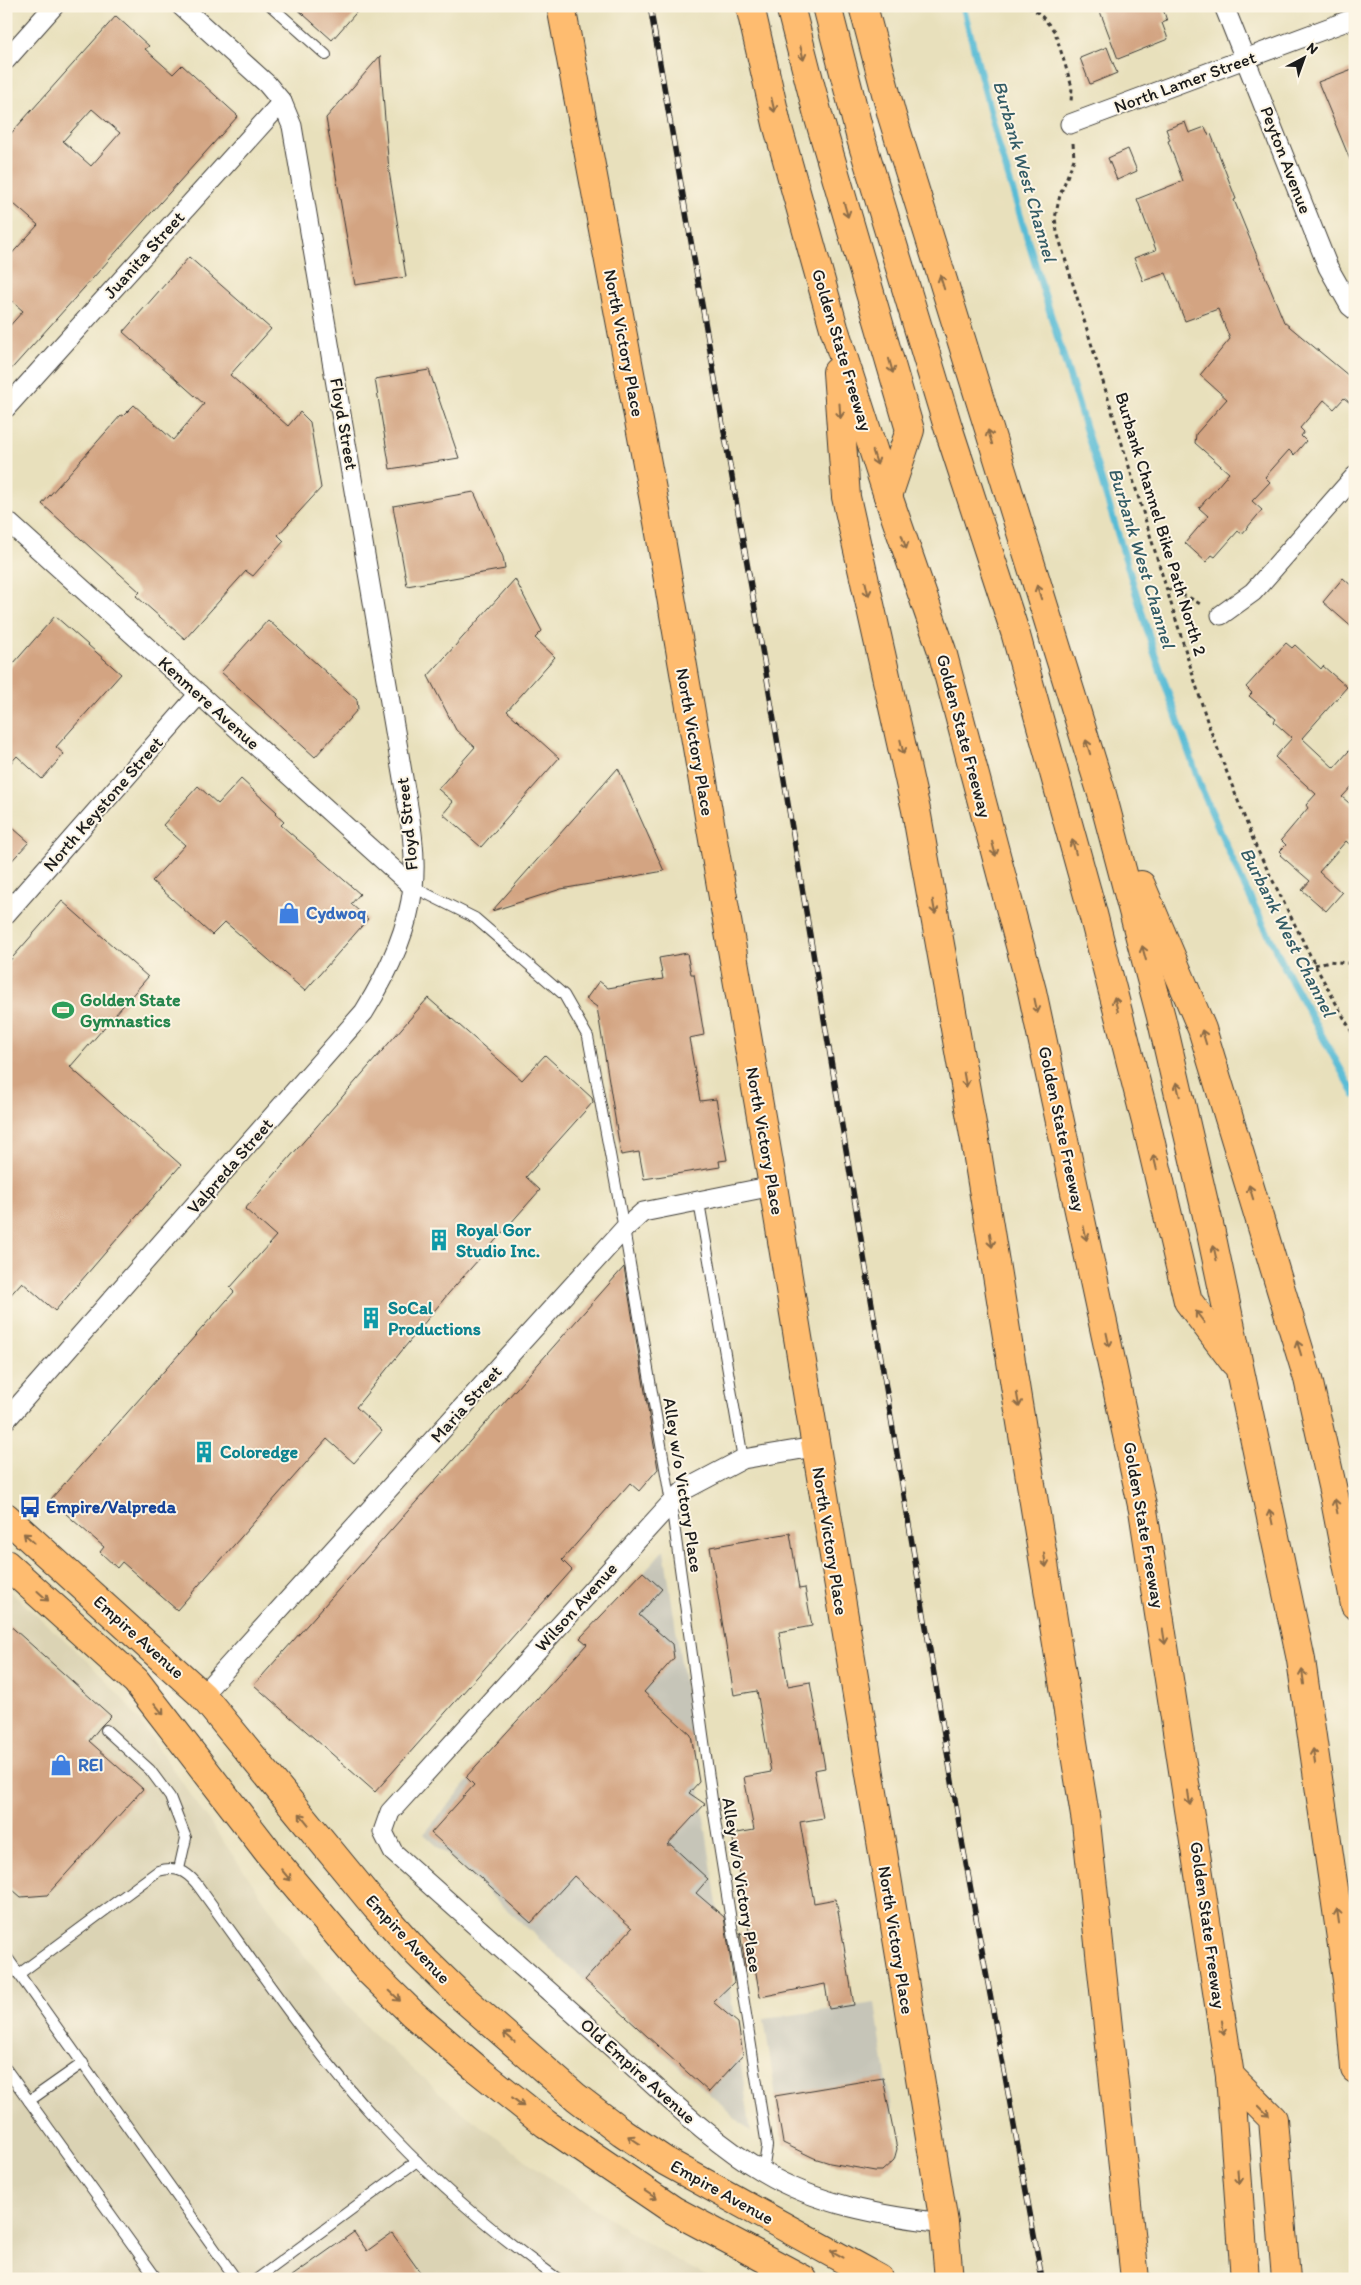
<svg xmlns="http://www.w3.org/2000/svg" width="1361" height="2285" font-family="Itim,sans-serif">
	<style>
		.built { fill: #dbd3b4 }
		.industrial { fill: #c6c5b8 }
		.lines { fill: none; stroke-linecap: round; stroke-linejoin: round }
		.stream { stroke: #58bcd6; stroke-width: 7 }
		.building { fill: #d3a482; fill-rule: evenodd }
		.service-casing { stroke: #3b3934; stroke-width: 12 }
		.minor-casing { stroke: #3b3934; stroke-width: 21 }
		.primary-casing { stroke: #3b3934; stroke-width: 30 }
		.motorway-casing { stroke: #3b3934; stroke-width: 30 }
		.path { stroke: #3b3934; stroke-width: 3; stroke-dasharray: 4 4; stroke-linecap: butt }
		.service { stroke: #fff; stroke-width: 10 }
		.minor { stroke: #fff; stroke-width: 19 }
		.primary { stroke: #febc70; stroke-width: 28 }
		.motorway { stroke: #febc70; stroke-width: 28 }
		.rail-casing { stroke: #1c1c1c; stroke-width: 5.5 }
		.rail { stroke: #fcf5e5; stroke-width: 4; stroke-dasharray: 11; stroke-linecap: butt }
		.oneway { stroke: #8d6c46 }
		.labels { text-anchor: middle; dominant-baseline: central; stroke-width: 4; stroke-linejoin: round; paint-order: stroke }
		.street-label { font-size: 18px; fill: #1c1c1c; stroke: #fcf5e5 }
		.shop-label { font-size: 18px; font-weight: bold; fill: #366cbe; stroke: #fcf5e5; text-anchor: start }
		.leisure-label { font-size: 18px; font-weight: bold; fill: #27864d; stroke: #fcf5e5; text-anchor: start }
		.culture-label { font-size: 18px; font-weight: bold; fill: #0d838f; stroke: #fcf5e5; text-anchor: start }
		.transit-label { font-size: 18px; font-weight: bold; fill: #164399; stroke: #fcf5e5; text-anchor: start }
		.water-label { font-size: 19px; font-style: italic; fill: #345c66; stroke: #fcf5e5 }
	</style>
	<rect width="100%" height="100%" fill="#fcf5e5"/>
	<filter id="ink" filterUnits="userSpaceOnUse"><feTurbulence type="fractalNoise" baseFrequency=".02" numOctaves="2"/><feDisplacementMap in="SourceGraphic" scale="10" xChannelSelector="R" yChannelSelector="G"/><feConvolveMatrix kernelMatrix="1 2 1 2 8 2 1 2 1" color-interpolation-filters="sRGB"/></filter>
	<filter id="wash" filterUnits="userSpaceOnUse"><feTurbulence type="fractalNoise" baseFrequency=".0096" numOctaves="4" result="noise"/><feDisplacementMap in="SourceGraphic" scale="20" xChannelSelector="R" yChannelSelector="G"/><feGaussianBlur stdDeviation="1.12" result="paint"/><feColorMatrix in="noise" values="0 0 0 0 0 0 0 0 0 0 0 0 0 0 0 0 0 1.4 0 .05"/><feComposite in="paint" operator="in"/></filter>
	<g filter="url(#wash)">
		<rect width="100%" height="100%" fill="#e8e0bc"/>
		<polygon class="built" points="6,1588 91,1664 128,1705 297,1947 370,2031 457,2108 547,2176 645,2242 711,2279 6,2279"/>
		<g class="industrial">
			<polygon points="664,1549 751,2132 424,1834"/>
			<polygon points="875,2003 897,2149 894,2160 888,2167 875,2171 830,2163 814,2158 783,2143 764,2019"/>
		</g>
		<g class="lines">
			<polyline class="stream" points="963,6 999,146 1154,652 1202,790 1241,879 1292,982 1355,1095"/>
		</g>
		<g id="blocks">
			<g class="building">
				<polygon points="294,6 362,6 332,40"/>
				<polygon points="1098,6 1162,6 1167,21 1162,23 1168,39 1118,59"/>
				<path d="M116,16L149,46L145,49L173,74L182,65L238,116L6,375V330L23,311L6,296V260L38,225L6,197V139ZM92,109L120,133L91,166L63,141Z"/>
				<polygon points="1107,47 1117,73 1090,84 1080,58"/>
				<polygon points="380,56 389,171 406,277 355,285 326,118"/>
				<polygon points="1355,68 1355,167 1353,167 1318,82"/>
				<polygon points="1185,122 1189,133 1205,127 1209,136 1211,134 1236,199 1234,200 1284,322 1355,381 1355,407 1344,398 1334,409 1324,400 1300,428 1304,432 1301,436 1306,441 1294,455 1289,450 1265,477 1270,482 1252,501 1262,510 1242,534 1238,531 1215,557 1212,555 1206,562 1185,543 1208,516 1199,508 1229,473 1195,443 1196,434 1227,399 1200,375 1230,339 1218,309 1185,321 1166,273 1143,281 1134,258 1156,250 1137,199 1183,181 1168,141 1170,140 1166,129"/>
				<polygon points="1128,149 1137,171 1117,180 1108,158"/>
				<polygon points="189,257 271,329 230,375 288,426 300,412 310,422 321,488 278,535 284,541 253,576 246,571 185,639 136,596 140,592 42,504 121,415 123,416 134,405 173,440 204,404 123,332"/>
				<polygon points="429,370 459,458 390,469 375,379"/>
				<polygon points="474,492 503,557 505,569 407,586 393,506"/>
				<polygon points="1343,578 1355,589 1355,630 1323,602"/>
				<polygon points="515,579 542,631 535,638 555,657 507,711 559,758 481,847 443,814 453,802 438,789 475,747 456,730 428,676"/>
				<polygon points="55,616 121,674 56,747 64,754 42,779 17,756 6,768 6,672"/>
				<polygon points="268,620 357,700 358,709 315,757 221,672"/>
				<polygon points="1286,643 1292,648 1295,645 1321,669 1323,666 1347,687 1302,738 1334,768 1355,744 1355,783 1342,797 1355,808 1355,849 1346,841 1319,872 1342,893 1326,911 1302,890 1310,881 1280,855 1282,853 1280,851 1286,845 1281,840 1308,808 1306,805 1316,794 1275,757 1292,738 1274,722 1276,719 1249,696 1252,693 1246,687"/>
				<polygon points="618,768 664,871 561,889 492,911"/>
				<polygon points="241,779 277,812 275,814 284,822 281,825 360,894 351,904 368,919 305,991 225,922 212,935 152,881 185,845 163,825 198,786 218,804"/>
				<polygon points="6,822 29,842 6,867"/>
				<polygon points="62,901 148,977 70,1067 181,1165 55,1311 22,1282 6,1300 6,965"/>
				<polygon points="687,953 691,974 694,974 704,1035 689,1038 700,1101 716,1099 727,1160 719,1161 720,1167 644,1179 639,1152 621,1155 597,1007 586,999 599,981 608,988 663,979 659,958"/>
				<polygon points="428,998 522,1080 545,1055 592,1098 593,1102 526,1177 540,1190 448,1294 356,1407 382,1431 354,1463 327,1439 177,1610 122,1562 117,1568 100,1552 104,1547 50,1500 234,1292 230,1288 276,1236 245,1209"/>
				<polygon points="624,1267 658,1469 639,1491 630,1483 562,1560 572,1570 375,1792 254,1685"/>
				<polygon points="790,1533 799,1589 805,1588 812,1626 779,1632 788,1686 810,1682 825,1768 814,1770 823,1818 800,1822 814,1903 836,1899 854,2005 829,2009 825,1984 760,1997 754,1961 746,1970 740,1932 751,1942 732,1834 754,1830 744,1777 771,1772 757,1691 734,1695 710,1547"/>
				<polygon points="643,1572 662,1589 639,1615 672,1644 674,1658 644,1692 691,1735 699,1782 689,1793 705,1804 667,1845 671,1845 708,1879 696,1893 724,1917 734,1982 713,2002 738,2023 743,2055 709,2092 585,1980 632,1928 574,1876 531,1923 431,1833 474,1785 466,1777 587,1644 580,1638"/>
				<polygon points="6,1622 111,1716 101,1726 89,1741 143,1789 47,1895 21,1897 6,1884"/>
				<polygon points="883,2078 897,2149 894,2160 882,2171 875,2171 830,2163 814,2158 783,2143 775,2096"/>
				<polygon points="354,2232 367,2251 392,2233 425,2279 288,2279"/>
			</g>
		</g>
	</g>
	<g filter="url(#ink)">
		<use href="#blocks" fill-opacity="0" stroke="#3b3934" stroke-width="1"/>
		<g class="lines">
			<g class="service-casing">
				<g id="service">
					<polyline points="271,6 326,55"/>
					<polyline points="413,887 475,918 564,995 588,1037 624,1229 671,1503 714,1814 767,2146 763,2172"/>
					<polyline points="699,1202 743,1459"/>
					<polyline points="106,1730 150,1770 170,1797 186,1838 179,1869"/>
					<polyline points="6,1956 236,2279"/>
					<path d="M19,1974L158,1871C175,1866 185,1870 196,1883C254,1962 309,2046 376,2119C430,2178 492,2232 558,2279"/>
					<polyline points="6,2069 157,2279"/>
					<polyline points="29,2101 83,2063"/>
					<polyline points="257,2279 417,2161"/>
				</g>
			</g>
			<g class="minor-casing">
				<g id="minor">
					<polyline points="1224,6 1328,267 1350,306 1355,310"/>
					<polyline points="6,60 54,6"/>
					<polyline points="1070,124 1355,18"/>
					<polyline points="6,408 282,102"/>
					<polyline points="6,520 413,887"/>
					<polyline points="1221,615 1253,592 1355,476"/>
					<polyline points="6,914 199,694"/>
					<path d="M6,1420L364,1012C387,975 408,931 413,887C417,854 410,817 404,784L292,126L282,102L267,84L181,6"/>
					<path d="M814,1447L743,1459L686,1489L671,1503L390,1812L383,1832L393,1852C468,1919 542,1985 617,2052C662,2092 710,2141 763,2172C816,2204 882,2216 944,2223"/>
					<polyline points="202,1695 624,1229 643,1212 773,1186"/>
				</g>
			</g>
			<g class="primary-casing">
				<g id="primary">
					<polyline points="561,6 658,522 773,1186 944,2223 949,2279"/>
					<polyline points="6,1517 202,1695 376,1907 418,1954 463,1998 576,2097 622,2132 665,2161 879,2279"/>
					<polyline points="6,1564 136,1681 272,1857 366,1968 413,2014 477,2069 546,2124 673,2210 803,2279"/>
				</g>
			</g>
			<g class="motorway-casing">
				<g id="motorway">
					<polyline points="750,6 777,124 834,328 888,496 942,651 1032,991 1143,1510 1230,2076 1245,2279"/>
					<polyline points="790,6 818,115 910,430 888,496"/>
					<polyline points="827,6 861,139 948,427 1015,632 1092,910 1146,1122 1188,1301 1234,1362"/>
					<polyline points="863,6 892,116 1102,794 1161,1017 1211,1233 1301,1660 1348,1987 1355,2069"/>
					<polyline points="837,372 846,497 916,810 977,1152 1086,1822 1135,2279"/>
					<polyline points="1141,885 1202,1029 1308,1379 1334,1495 1355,1605"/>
					<polyline points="1230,2076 1273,2119 1286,2279"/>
				</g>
			</g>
			<g class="path">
				<polyline points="1029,6 1040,14 1055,32 1072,87 1071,102"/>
				<polyline points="1073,143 1074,159 1060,195 1055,218 1057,232 1208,724 1256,847 1315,965 1355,1038"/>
				<polyline points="1167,589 1190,598 1202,605"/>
				<polyline points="1315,965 1329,961 1355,964"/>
			</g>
			<use href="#service" class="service"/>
			<use href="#minor" class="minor"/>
			<use href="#primary" class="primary"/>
			<use href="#motorway" class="motorway"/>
			<g class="rail-casing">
				<polyline id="rail" points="650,6 763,655 962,1841 1042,2279"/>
			</g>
			<use href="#rail" class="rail"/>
		</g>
		<defs><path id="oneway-shaft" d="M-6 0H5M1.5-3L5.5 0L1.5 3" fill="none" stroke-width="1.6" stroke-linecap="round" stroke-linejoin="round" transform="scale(1.25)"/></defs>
		<g class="oneway">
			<use href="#oneway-shaft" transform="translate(802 53) rotate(76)"/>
			<use href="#oneway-shaft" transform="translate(773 105) rotate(77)"/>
			<use href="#oneway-shaft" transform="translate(846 210) rotate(74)"/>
			<use href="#oneway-shaft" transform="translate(942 282) rotate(-107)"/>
			<use href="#oneway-shaft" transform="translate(891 366) rotate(74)"/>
			<use href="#oneway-shaft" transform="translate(840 411) rotate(86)"/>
			<use href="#oneway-shaft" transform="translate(990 437) rotate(-107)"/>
			<use href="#oneway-shaft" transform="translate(875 458) rotate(72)"/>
			<use href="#oneway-shaft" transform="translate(904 542) rotate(71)"/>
			<use href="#oneway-shaft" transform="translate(867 589) rotate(77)"/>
			<use href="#oneway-shaft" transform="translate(1039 592) rotate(-107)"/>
			<use href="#oneway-shaft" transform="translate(902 747) rotate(77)"/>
			<use href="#oneway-shaft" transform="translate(1088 747) rotate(-107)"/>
			<use href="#oneway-shaft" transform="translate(1074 847) rotate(-105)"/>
			<use href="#oneway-shaft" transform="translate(994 849) rotate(75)"/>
			<use href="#oneway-shaft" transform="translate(934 907) rotate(80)"/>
			<use href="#oneway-shaft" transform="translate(1144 953) rotate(-105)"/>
			<use href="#oneway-shaft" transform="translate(1116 1004) rotate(-104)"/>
			<use href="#oneway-shaft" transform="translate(1036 1006) rotate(78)"/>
			<use href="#oneway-shaft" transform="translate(1204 1037) rotate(-107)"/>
			<use href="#oneway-shaft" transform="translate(965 1080) rotate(80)"/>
			<use href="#oneway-shaft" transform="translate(1178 1089) rotate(-103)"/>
			<use href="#oneway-shaft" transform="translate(1155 1162) rotate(-103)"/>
			<use href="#oneway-shaft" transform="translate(1251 1192) rotate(-107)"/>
			<use href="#oneway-shaft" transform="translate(1085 1233) rotate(78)"/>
			<use href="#oneway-shaft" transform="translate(991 1240) rotate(81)"/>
			<use href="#oneway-shaft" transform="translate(1215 1253) rotate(-102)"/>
			<use href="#oneway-shaft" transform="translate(1200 1317) rotate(-127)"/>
			<use href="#oneway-shaft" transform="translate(1108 1340) rotate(78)"/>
			<use href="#oneway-shaft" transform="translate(1299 1348) rotate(-107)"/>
			<use href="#oneway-shaft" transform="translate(1018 1400) rotate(80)"/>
			<use href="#oneway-shaft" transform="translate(1336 1506) rotate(-101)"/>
			<use href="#oneway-shaft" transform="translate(1271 1517) rotate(-102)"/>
			<use href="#oneway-shaft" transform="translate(29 1538) rotate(-138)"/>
			<use href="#oneway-shaft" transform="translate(1045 1560) rotate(81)"/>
			<use href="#oneway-shaft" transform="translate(43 1596) rotate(42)"/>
			<use href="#oneway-shaft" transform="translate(1164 1637) rotate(81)"/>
			<use href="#oneway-shaft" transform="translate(1303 1677) rotate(-98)"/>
			<use href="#oneway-shaft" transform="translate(159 1709) rotate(51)"/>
			<use href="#oneway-shaft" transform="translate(1314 1756) rotate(-98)"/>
			<use href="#oneway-shaft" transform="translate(1189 1798) rotate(82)"/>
			<use href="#oneway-shaft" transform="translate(304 1819) rotate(-129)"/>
			<use href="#oneway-shaft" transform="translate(286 1875) rotate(50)"/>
			<use href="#oneway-shaft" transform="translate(1338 1916) rotate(-98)"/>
			<use href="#oneway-shaft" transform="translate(395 1996) rotate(44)"/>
			<use href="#oneway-shaft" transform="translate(1223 2028) rotate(82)"/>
			<use href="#oneway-shaft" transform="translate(509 2037) rotate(-139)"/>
			<use href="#oneway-shaft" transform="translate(518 2102) rotate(38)"/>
			<use href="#oneway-shaft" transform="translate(1264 2111) rotate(45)"/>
			<use href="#oneway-shaft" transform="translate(634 2140) rotate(-146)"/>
			<use href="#oneway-shaft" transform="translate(1238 2177) rotate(86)"/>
			<use href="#oneway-shaft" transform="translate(651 2195) rotate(34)"/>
			<use href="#oneway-shaft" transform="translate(837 2254) rotate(-151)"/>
		</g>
	</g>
	<defs>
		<g id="shop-bare" transform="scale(1.725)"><path d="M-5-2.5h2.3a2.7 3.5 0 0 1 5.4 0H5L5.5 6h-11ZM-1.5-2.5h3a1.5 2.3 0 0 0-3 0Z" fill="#3f7fe0" stroke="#fcf5e5" stroke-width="2.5" paint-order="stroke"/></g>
		<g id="stadium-bare" transform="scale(1.725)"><path d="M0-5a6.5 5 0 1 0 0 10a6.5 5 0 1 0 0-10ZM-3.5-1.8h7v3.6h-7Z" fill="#2e9e5b" stroke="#fcf5e5" stroke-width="2.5" paint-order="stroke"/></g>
		<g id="building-bare" transform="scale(1.725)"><path d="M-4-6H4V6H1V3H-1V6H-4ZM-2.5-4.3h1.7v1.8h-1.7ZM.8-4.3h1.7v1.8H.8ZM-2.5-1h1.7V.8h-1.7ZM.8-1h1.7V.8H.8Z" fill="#0f9aa8" stroke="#fcf5e5" stroke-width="2.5" paint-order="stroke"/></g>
		<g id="bus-bare" transform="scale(1.725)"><path d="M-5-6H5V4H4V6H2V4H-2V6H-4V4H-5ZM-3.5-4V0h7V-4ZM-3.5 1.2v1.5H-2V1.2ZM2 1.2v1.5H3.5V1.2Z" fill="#1a4fb4" stroke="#fcf5e5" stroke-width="2.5" paint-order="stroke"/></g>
	</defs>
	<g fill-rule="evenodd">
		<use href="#shop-bare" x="289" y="913"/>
		<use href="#stadium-bare" x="63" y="1010"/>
		<use href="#building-bare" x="439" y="1240"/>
		<use href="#building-bare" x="371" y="1318"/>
		<use href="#building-bare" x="204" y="1452"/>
		<use href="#bus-bare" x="30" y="1507"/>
		<use href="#shop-bare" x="61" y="1765"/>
	</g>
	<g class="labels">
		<g class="street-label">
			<text transform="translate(1185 82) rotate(-20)">North Lamer Street</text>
			<text transform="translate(1286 160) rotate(69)">Peyton Avenue</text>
			<text transform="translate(144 255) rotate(-48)">Juanita Street</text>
			<text transform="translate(624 343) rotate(79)">North Victory Place</text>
			<text transform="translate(842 350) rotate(73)">Golden State Freeway</text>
			<text transform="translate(344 424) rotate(80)">Floyd Street</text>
			<text transform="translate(1161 524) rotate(73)">Burbank Channel Bike Path North 2</text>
			<text transform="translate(209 703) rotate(42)">Kenmere Avenue</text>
			<text transform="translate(964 736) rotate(75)">Golden State Freeway</text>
			<text transform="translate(695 742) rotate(80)">North Victory Place</text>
			<text transform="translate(103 804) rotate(-49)">North Keystone Street</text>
			<text transform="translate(407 824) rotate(-96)">Floyd Street</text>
			<text transform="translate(1062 1129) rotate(78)">Golden State Freeway</text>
			<text transform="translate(765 1141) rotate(80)">North Victory Place</text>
			<text transform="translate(230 1166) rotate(-49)">Valpreda Street</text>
			<text transform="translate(466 1404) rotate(-48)">Maria Street</text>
			<text transform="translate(683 1485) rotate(81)">Alley w/o Victory Place</text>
			<text transform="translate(1144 1525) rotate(80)">Golden State Freeway</text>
			<text transform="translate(830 1541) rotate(81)">North Victory Place</text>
			<text transform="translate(576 1607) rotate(-48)">Wilson Avenue</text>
			<text transform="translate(139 1637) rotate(42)">Empire Avenue</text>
			<text transform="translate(742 1885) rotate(81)">Alley w/o Victory Place</text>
			<text transform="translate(1208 1925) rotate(82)">Golden State Freeway</text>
			<text transform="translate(408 1939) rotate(47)">Empire Avenue</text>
			<text transform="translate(896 1940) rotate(81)">North Victory Place</text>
			<text transform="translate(638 2071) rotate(42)">Old Empire Avenue</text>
			<text transform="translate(722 2192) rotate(29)">Empire Avenue</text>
		</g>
		<g class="shop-label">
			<text x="306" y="913">Cydwoq</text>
			<text x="78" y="1765">REI</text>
		</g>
		<g class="leisure-label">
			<text x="80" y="1000">Golden State<tspan x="80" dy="21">Gymnastics</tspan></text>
		</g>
		<g class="culture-label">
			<text x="456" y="1230">Royal Gor<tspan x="456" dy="21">Studio Inc.</tspan></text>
			<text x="388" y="1308">SoCal<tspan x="388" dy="21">Productions</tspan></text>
			<text x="220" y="1452">Coloredge</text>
		</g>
		<g class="transit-label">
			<text x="46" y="1507">Empire/Valpreda</text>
		</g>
		<g class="water-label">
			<text transform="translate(1025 171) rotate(74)">Burbank West Channel</text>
			<text transform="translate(1142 558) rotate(73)">Burbank West Channel</text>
			<text transform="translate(1288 932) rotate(63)">Burbank West Channel</text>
		</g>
	</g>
	<rect width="1361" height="2285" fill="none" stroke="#fcf5e5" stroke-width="25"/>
	<g transform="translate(1304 58) rotate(41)" stroke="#fcf5e5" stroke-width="4" paint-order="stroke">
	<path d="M0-4L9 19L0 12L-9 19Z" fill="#1c1c1c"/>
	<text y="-8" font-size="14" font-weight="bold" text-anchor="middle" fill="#1c1c1c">N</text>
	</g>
</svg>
